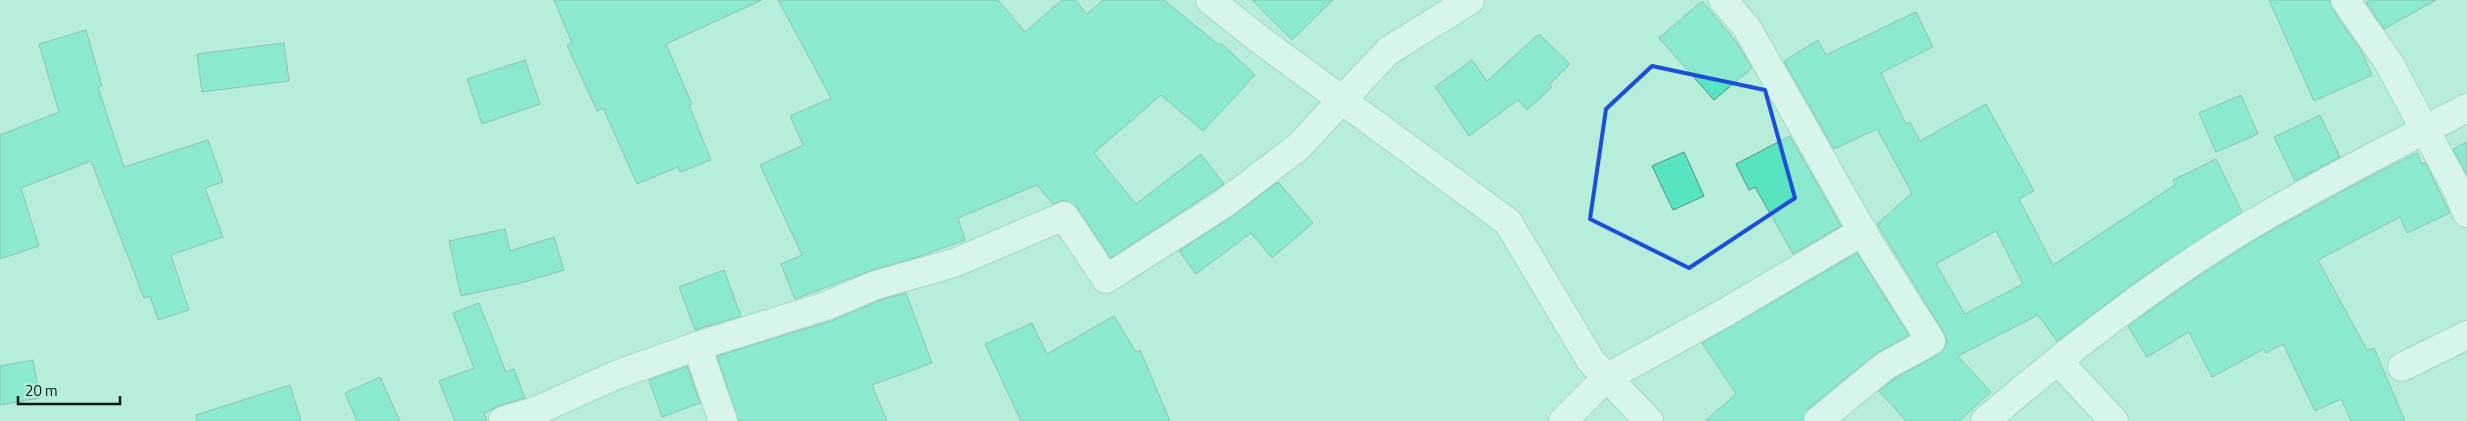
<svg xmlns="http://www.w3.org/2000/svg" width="2467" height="421" font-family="'Titillium Web',sans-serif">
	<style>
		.building { fill: #57e4c0; stroke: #5b8f7f; fill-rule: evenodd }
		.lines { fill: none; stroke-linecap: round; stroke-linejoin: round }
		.minor-casing { stroke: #8ac0ae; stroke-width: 30 }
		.secondary-casing { stroke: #8ac0ae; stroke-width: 30 }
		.minor { stroke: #fff; stroke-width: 28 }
		.secondary { stroke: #fff; stroke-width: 28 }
		.marked { fill: none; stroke: #1d4ed8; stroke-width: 4; stroke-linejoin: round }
	</style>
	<rect width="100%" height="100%" fill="#b6eddb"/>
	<g class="building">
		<polygon points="554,0 762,0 666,44 692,104 689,105 711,160 680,172 678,167 637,184 603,108 597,111 567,45 572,43"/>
		<polygon points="778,0 998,0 1025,32 1062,0 1075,0 1087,14 1103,0 1164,0 1219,45 1221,43 1255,75 1203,131 1161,95 1094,153 1136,204 1201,154 1224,184 1111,258 1077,207 1065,200 1053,204 1037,185 958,218 965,240 915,258 870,271 795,299 781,264 802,255 760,165 803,145 790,116 831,98"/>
		<polygon points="1252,0 1333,0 1292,40"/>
		<polygon points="2269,0 2329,0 2338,18 2361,50 2372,75 2314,101"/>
		<polygon points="2370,0 2436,0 2384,29 2366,2"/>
		<polygon points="1702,1 1737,43 1752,68 1714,100 1659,38"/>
		<path d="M1916,12L1933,47L1881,73L1906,124L1910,122L1920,141L1986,104L2034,191L2019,199L2053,265L2175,185L2173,180L2216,159L2242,212L2138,280L2057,341L2038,315L1958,356L1991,392L1959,421H1906L1879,391L1894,379L1939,354L1945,348L1947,341L1944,333L1877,224L1912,193L1877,129L1834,149L1784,61L1818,40L1826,55ZM1996,231L2023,284L1965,314L1936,264Z"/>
		<polygon points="86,30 102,86 98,87 124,167 208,140 223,182 205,188 223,237 171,255 189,310 158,320 150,296 144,298 91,161 21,188 39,246 0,259 0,135 59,112 39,44"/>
		<polygon points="1539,34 1570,64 1550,84 1552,87 1527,110 1518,100 1469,136 1435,87 1472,60 1487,81"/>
		<polygon points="284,43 289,81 202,92 197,54"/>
		<polygon points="525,60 540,104 482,124 467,79"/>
		<polygon points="2241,95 2258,134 2216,152 2199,113"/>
		<polygon points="2320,115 2340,157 2295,181 2274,137"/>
		<polygon points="1790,136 1841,226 1793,254 1755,187 1749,190 1736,164"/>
		<polygon points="2467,142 2467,175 2453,149"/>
		<polygon points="1684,152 1704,196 1673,210 1652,166"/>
		<polygon points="2417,153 2422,164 2425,162 2450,213 2407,233 2400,217 2318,260 2367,350 2374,348 2405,421 2351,421 2341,399 2315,411 2283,344 2266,353 2264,349 2212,377 2189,332 2147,357 2128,326 2190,282 2258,238 2365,179"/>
		<polygon points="1278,182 1313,223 1272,258 1251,233 1196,274 1179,251 1230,218"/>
		<polygon points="505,229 510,251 554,237 564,270 521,283 461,296 449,241"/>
		<polygon points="1857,253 1909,335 1875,354 1808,409 1803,421 1705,421 1736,394 1702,343"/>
		<polygon points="724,270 741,316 695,330 679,287"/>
		<polygon points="906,293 932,363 872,385 887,421 738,421 717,356 831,321 881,300"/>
		<polygon points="479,303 506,372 514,369 525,398 498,406 484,414 487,421 455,421 439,381 474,368 453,313"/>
		<polygon points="1114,316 1136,352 1140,350 1170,421 1021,421 985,344 1032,323 1047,354"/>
		<polygon points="33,360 40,398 0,405 0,366"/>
		<polygon points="687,366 700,403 662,417 649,380"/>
		<polygon points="380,377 400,421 357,421 345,393"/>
		<polygon points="290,385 301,421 197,421 196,415"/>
	</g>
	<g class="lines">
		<g class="minor-casing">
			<g id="minor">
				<polyline points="1723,0 1747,28 1869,243 1931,341 1885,366 1818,421"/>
				<polyline points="2345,0 2389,63 2457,189 2467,213"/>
				<polyline points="697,346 723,421"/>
				<polyline points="2058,361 2114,421"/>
				<polyline points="2402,367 2467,335"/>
				<polyline points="503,421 536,411 616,375 697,346 826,306 876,285 954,263 1064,216 1106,279 1222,205 1298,147 1388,51 1470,0"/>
				<polyline points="1563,421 1606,378 1726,312 1863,231"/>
				<path d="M1985,421C2068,350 2157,281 2250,225C2321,183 2394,146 2467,108"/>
			</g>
		</g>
		<g class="secondary-casing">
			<polyline id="secondary" points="1210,0 1259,39 1508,222 1591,361 1649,421"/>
		</g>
		<use href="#minor" class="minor"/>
		<use href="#secondary" class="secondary"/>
	</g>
	<path d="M0 0H2467V421H0ZM1652,66L1765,90L1795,198L1689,268L1590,219L1606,109Z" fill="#b6eddb" fill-opacity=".55" fill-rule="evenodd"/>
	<path class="marked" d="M1652,66L1765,90L1795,198L1689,268L1590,219L1606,109Z"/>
	<path d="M18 396v8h102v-8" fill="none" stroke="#031711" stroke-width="2.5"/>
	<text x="25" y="396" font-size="15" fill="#031711" stroke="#b6eddb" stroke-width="4" paint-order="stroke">20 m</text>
</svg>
